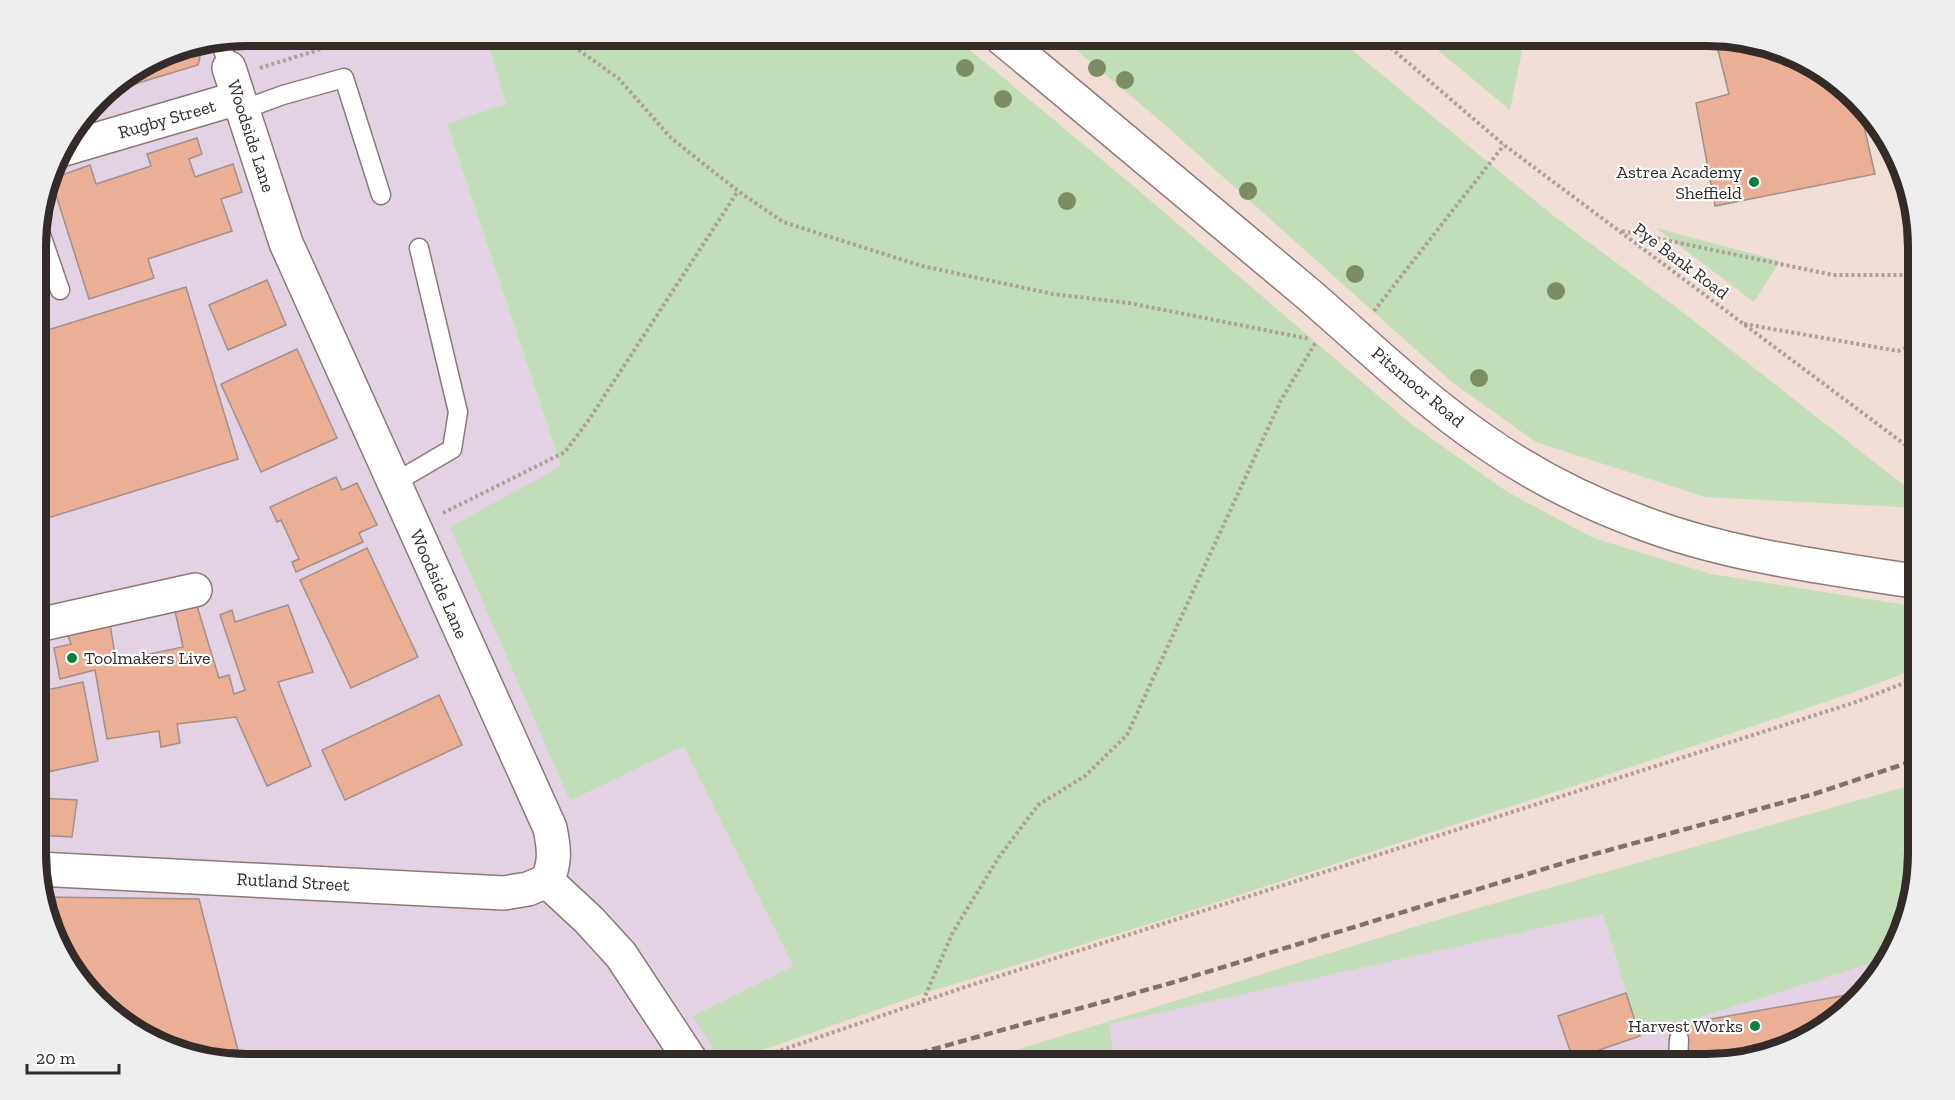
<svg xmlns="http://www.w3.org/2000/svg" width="1955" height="1100" font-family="'Zilla Slab',serif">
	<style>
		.industrial { fill: #e2d2e3 }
		.green { fill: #c2deb8 }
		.building { fill: #ebaf95; stroke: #a29089; stroke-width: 1.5 }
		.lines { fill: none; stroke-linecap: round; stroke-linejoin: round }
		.lane-casing { stroke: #8c7b74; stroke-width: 21 }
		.street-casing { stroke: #8c7b74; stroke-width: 36 }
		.secondary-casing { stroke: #8c7b74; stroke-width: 36 }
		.path { stroke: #ae9f99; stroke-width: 4; stroke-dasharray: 3 3; stroke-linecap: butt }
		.lane { stroke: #fff; stroke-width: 18 }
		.street { stroke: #fff; stroke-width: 33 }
		.secondary { stroke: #fff; stroke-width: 33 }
		.rail { stroke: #7e726d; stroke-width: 4.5; stroke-dasharray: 9 4.5; stroke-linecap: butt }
		.tree { fill: #7c8d63 }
		.poi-dot { fill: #06823b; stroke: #fff; stroke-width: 2 }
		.labels { text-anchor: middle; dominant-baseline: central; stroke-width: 4.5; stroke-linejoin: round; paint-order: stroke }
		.street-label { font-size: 18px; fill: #322b28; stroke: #fff }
		.poi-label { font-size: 18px; fill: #322b28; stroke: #fff; text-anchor: end }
		.rim { fill: none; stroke: #322b28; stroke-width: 8 }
	</style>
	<rect width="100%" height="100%" fill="#f0ddd5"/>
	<g class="industrial">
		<polygon points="248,36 486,36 506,104 447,125 561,467 450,527 571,801 682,745 793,966 694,1016 723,1064 248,1064 142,1036 72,970 38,879 38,221 58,154 108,89 167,52"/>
		<polygon points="1603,914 1641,1035 1891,957 1825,1028 1721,1064 1102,1064 1115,1060 1109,1024"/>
	</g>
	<g class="green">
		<polygon points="486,36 953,36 1131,184 1411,424 1506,491 1593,538 1711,574 1919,607 1919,668 1846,695 1592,780 1178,915 919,995 723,1064 693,1016 793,966 683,746 570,801 450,527 561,466 447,124 506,104"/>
		<polygon points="1060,36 1335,36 1555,217 1681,311 1919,497 1919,508 1705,497 1536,442 1452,382 1165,125"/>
		<polygon points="1421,36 1525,36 1510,110"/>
		<polygon points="1656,228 1780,261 1754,302"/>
		<polygon points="1919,783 1919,866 1891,957 1640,1036 1603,914 1109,1024 1115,1061 1102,1064 971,1064 1450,916"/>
	</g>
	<g class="building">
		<polygon points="1715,38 1813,64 1860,109 1875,174 1715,206 1696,103 1729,94"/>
		<polygon points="183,49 191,51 200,57 198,65 105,93 108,89 167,52"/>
		<polygon points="197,138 202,154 189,159 195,177 233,164 242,192 221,199 232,231 148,259 154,278 89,299 51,179 90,165 96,184 151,166 147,154"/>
		<polygon points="267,280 286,325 228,350 209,305"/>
		<polygon points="186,287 238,459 38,521 38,333"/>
		<polygon points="297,349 337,438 261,472 221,384"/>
		<polygon points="336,477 342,490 357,483 377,525 359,533 363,542 296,572 292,562 299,559 281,520 277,522 270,507"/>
		<polygon points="367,548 418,657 351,688 300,580"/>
		<polygon points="288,605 313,672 278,682 311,766 267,786 236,717 177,724 180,743 161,747 159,731 107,739 95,670 60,679 54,648 71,644 68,635 110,624 116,661 183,647 175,611 197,606 219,678 229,675 234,694 245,690 220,615 232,610 235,622"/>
		<polygon points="83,682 98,761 38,774 38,692"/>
		<polygon points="439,695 462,745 345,800 322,750"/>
		<polygon points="38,798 77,800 72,837 38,835"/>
		<polygon points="44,897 199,899 241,1062 142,1036 72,970"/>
		<polygon points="1626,993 1640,1036 1573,1059 1558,1016"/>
		<polygon points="1858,993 1825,1028 1721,1064 1682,1064 1683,1024"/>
	</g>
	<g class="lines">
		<g class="lane-casing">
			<g id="lane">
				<polyline points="220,41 229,68"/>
				<polyline points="242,110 283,95 344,78 381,195"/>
				<polyline points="38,226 60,290"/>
				<polyline points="394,483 452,449 458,412 419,248"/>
				<polyline points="1678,1064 1679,1039"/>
			</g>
		</g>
		<g class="street-casing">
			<g id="street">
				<path d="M229,68L286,243L550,828C554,848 556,862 547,881"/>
				<polyline points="61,150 238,98"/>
				<polyline points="38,625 195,590"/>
				<polyline points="38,869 504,893 528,889 547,881"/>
				<polyline points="547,881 589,920 621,955 693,1064"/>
			</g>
		</g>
		<g class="secondary-casing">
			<path id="secondary" d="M999,36C1102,121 1204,207 1307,293C1365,343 1421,398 1484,441C1531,474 1586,502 1640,522C1729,556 1825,567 1919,582"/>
		</g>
		<g class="path">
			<polyline points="559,36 618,78 671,138 738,191 783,222 922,266 1053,294 1129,303 1310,339"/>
			<polyline points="1377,36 1504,145 1919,455"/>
			<polyline points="260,68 363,36"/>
			<polyline points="1897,169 1915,275 1919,285"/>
			<polyline points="1622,231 1833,275 1915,275"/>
			<polyline points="1374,311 1504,145"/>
			<polyline points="1744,324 1898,351 1919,343"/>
			<polyline points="443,513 565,452 588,421 738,191"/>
			<polyline points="923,1001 953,932 999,857 1038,805 1085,776 1127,735 1281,400 1316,342"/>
			<polyline points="741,1064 965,987 1856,702 1919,677"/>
		</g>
		<use href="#lane" class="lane"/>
		<use href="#street" class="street"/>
		<use href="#secondary" class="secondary"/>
		<polyline class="rail" points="880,1064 1171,983 1580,858 1814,794 1919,759"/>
	</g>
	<g class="tree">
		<circle cx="965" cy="68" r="9"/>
		<circle cx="1097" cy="68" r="9"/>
		<circle cx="1125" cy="80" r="9"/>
		<circle cx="1003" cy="99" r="9"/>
		<circle cx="1248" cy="191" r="9"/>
		<circle cx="1067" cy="201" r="9"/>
		<circle cx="1355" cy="274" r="9"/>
		<circle cx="1556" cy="291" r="9"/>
		<circle cx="1479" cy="378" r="9"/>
	</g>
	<g class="poi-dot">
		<circle cx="1754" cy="182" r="6"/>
		<circle cx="72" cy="658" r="6"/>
		<circle cx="1755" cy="1026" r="6"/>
	</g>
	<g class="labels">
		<g class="street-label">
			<text transform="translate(167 119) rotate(-16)">Rugby Street</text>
			<text transform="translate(251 136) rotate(72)">Woodside Lane</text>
			<text transform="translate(1681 261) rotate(37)">Pye Bank Road</text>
			<text transform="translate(1418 387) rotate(40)">Pitsmoor Road</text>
			<text transform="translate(439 584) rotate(66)">Woodside Lane</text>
			<text transform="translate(293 882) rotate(3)">Rutland Street</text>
		</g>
		<g class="poi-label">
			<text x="1742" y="172">Astrea Academy<tspan x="1742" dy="21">Sheffield</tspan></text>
			<text x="84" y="658" text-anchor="start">Toolmakers Live</text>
			<text x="1743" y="1026">Harvest Works</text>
		</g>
	</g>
	<path d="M0 0H1955V1100H0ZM247 46H1707A201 201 0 0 1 1908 247V853A201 201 0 0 1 1707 1054H247A201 201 0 0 1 46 853V247A201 201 0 0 1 247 46Z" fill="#efeeee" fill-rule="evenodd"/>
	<path class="rim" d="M247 46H1707A201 201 0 0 1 1908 247V853A201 201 0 0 1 1707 1054H247A201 201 0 0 1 46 853V247A201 201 0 0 1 247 46Z"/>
	<path d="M27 1064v9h92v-9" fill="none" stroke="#322b28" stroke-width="3"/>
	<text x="36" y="1064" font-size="18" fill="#322b28" stroke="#ffffff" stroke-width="4.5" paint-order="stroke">20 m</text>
</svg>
